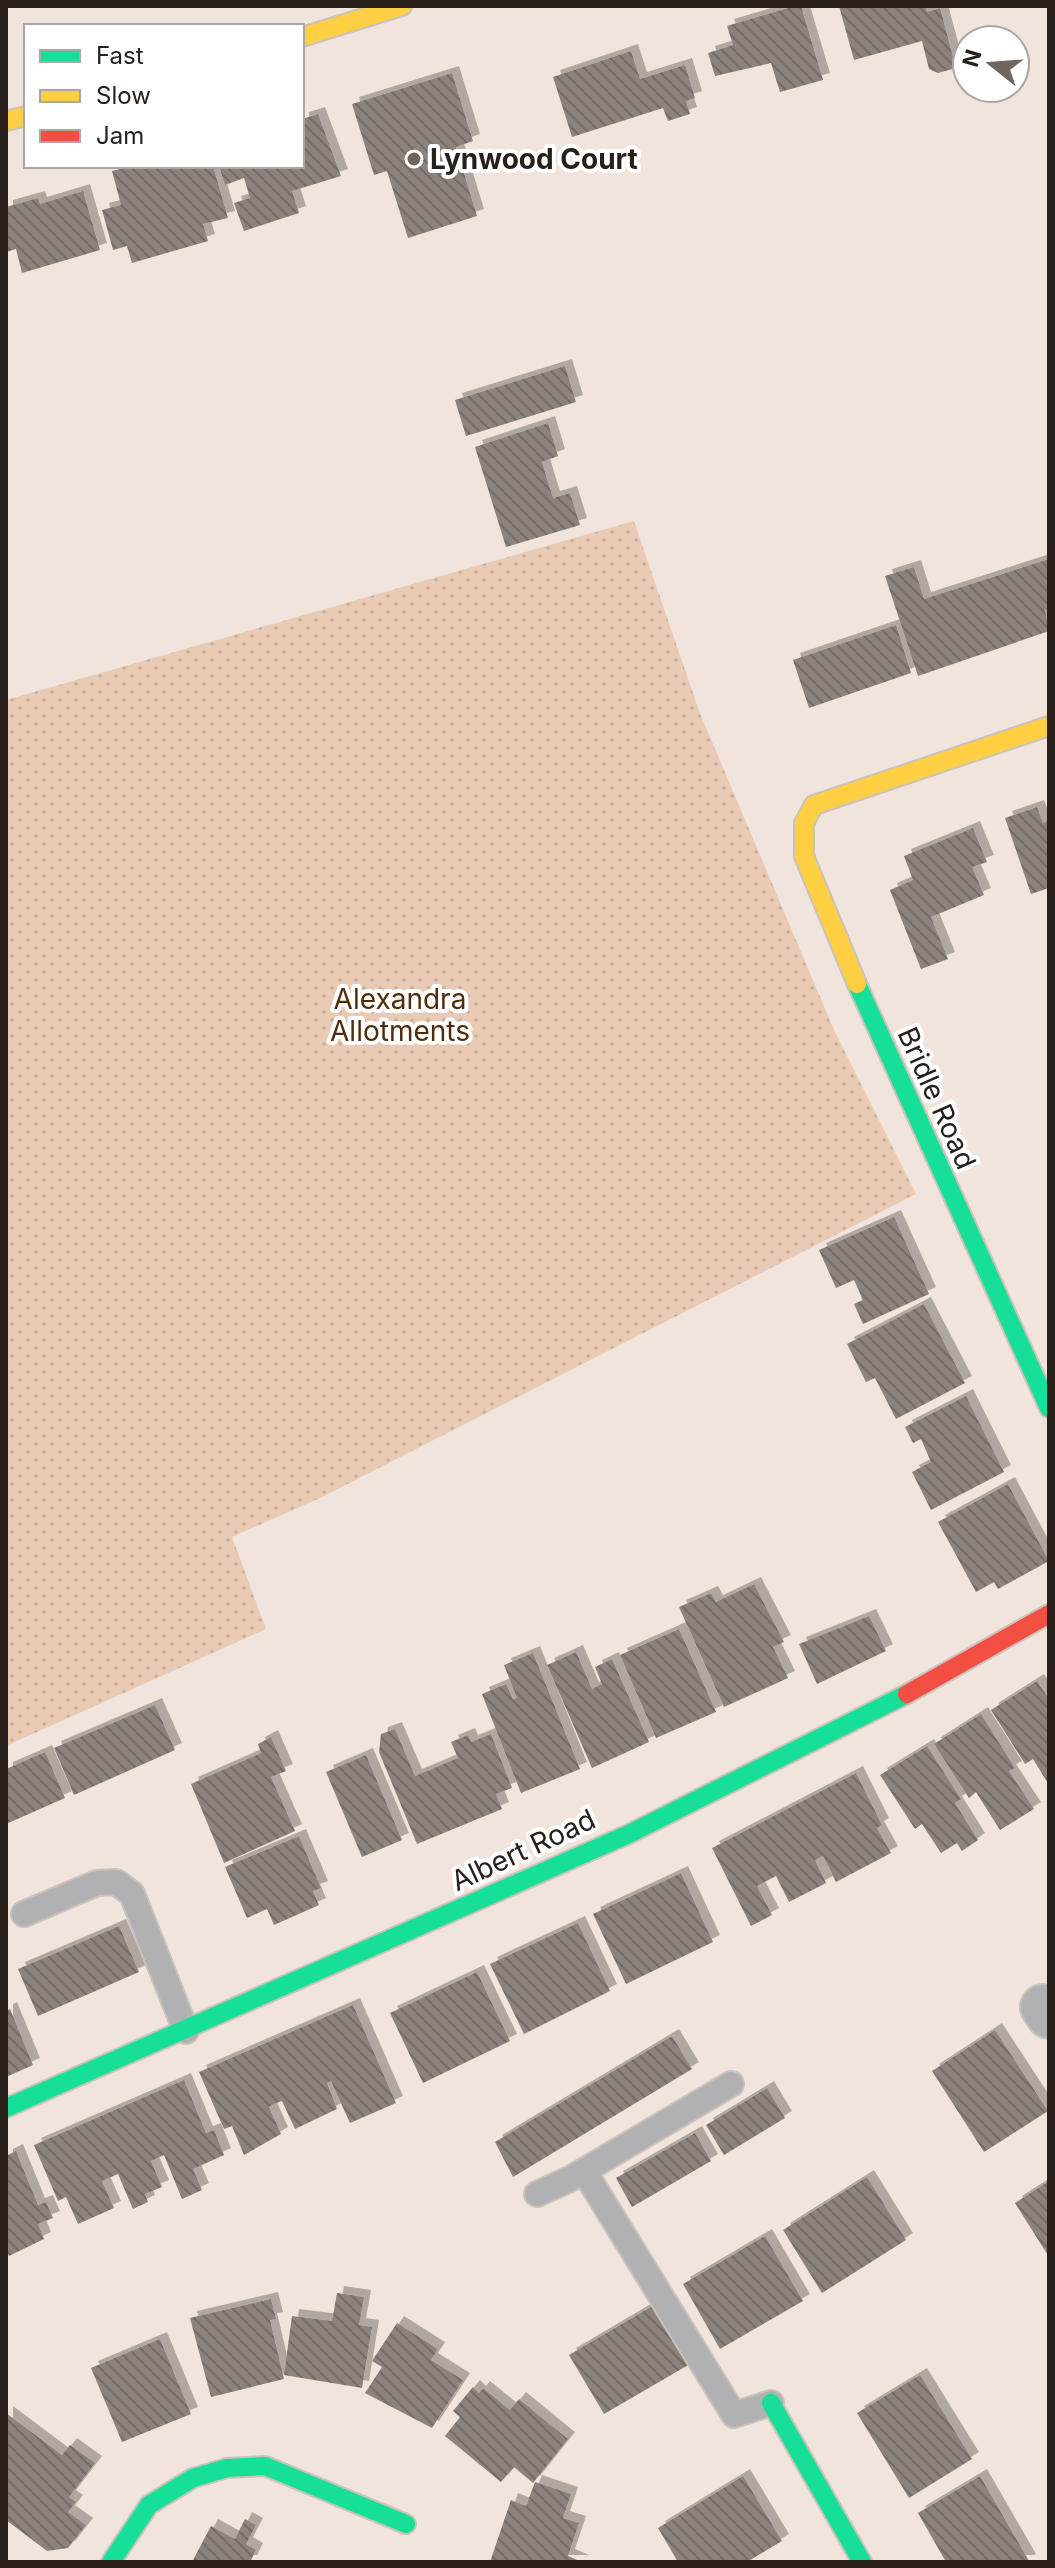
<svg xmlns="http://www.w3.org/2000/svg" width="1055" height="2568" font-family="Inter,sans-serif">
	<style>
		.garden { fill: url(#garden-dots) }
		.building { fill: url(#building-back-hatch); filter: url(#shadow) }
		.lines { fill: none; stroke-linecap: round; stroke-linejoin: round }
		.lane-casing { stroke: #cac2bb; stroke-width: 28 }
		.street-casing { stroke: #cac2bb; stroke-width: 48 }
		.fast-casing { stroke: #cac2bb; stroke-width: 22 }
		.slow-casing { stroke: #cac2bb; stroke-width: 22 }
		.jam-casing { stroke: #cac2bb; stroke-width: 22 }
		.lane { stroke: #b1b0b2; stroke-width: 24 }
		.street { stroke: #b1b0b2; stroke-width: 44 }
		.fast { stroke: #16e098; stroke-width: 18 }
		.slow { stroke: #ffcf43; stroke-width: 18 }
		.jam { stroke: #f24e42; stroke-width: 18 }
		.poi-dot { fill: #6d655e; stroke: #fff; stroke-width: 3 }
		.labels { text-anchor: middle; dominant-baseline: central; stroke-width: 8; stroke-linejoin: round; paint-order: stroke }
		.poi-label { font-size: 28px; font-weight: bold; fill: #27201a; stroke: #fff; text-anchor: start }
		.park-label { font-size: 28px; fill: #4e2c0c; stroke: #fff }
		.street-label { font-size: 28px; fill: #27201a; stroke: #fff }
	</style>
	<defs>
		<pattern id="garden-dots" width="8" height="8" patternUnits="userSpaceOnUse" patternTransform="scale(2)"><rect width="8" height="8" fill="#e9cbb5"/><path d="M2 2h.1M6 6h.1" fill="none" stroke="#c8ae9b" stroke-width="1.8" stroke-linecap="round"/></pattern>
		<pattern id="building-back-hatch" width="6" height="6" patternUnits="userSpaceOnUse" patternTransform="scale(2)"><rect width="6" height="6" fill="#8c837d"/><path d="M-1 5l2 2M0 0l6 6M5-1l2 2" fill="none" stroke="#726b66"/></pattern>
		<filter id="shadow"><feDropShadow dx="7" dy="-7" stdDeviation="0" flood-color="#0004"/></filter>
	</defs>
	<rect width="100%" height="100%" fill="#f0e4dc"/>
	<polygon class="garden" points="634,521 699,711 834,1030 916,1194 322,1497 232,1537 266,1629 6,1746 6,700"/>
	<g class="building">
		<polygon points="795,6 801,6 823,80 780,92 771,63 715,76 708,53 733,45 727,26"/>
		<polygon points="839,6 925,6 927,12 940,8 956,68 938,73 929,69 922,41 854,60"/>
		<polygon points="631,51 640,79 685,65 695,98 686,101 690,114 668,121 663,108 572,137 553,77"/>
		<polygon points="452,73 473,141 456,147 477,216 408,238 387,171 374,175 352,104"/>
		<polygon points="318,114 341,176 292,191 299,213 244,231 234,203 250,198 244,178 225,185 219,166 302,166 302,119"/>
		<polygon points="132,166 213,166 228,218 203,224 208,241 132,263 127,246 113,250 102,210 121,205 112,171"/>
		<polygon points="83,191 100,250 22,273 16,249 6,252 6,207 38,198 40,204"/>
		<polygon points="565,366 576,402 466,436 455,400"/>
		<polygon points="548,423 558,456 542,462 547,479 553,498 570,493 580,525 506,547 475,447"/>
		<polygon points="1049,559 1049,609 1045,610 1049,631 918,676 885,576 914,567 924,599"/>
		<polygon points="896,625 911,673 809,708 793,660"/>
		<polygon points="1037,807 1043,823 1049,820 1049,888 1031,894 1005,818"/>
		<polygon points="973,828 987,862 972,867 984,895 931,917 948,959 921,969 890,890 913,880 904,856"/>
		<polygon points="894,1217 929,1294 863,1324 854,1304 863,1300 854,1280 836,1288 819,1250"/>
		<polygon points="924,1304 965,1383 896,1419 875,1378 866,1382 847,1344"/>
		<polygon points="966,1396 1004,1472 931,1510 912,1472 931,1462 921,1439 913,1443 905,1427"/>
		<polygon points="1008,1484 1049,1561 998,1589 994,1582 976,1592 938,1522"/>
		<polygon points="754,1584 784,1642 773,1647 788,1678 724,1707 679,1607 711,1593 716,1602"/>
		<polygon points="869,1616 886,1651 817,1684 799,1644"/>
		<polygon points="679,1629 716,1712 656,1738 620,1655"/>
		<polygon points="576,1652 592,1689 602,1684 595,1667 612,1659 649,1742 592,1768 547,1665"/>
		<polygon points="533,1653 580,1769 521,1793 482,1694 506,1684 513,1699 517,1698 504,1665"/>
		<polygon points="1037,1681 1049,1699 1049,1785 1033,1759 1025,1764 991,1710"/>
		<polygon points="155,1705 175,1750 74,1795 54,1748"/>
		<polygon points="981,1714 1015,1768 1009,1771 1034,1809 1000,1830 976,1792 969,1798 934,1744"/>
		<polygon points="395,1729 415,1776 458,1758 451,1742 468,1735 471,1742 491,1734 512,1788 496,1794 502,1809 417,1844 379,1752 381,1734"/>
		<polygon points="271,1737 286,1771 271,1777 295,1831 224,1863 191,1784 261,1753 258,1744"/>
		<polygon points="927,1746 961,1799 955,1803 978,1840 962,1851 957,1843 941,1853 922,1824 915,1829 880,1775"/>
		<polygon points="45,1752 65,1798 6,1824 6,1769"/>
		<polygon points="366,1755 402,1840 362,1857 326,1772"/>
		<polygon points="856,1773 882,1825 877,1828 891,1853 836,1882 823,1856 815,1860 826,1883 789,1902 776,1876 757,1886 772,1915 751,1926 712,1848"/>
		<polygon points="299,1836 321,1888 313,1891 319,1905 274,1925 267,1909 247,1918 225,1867"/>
		<polygon points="681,1873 713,1942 626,1984 593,1914"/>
		<polygon points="578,1923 610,1991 524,2034 490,1964"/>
		<polygon points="119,1926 139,1972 38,2016 18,1969"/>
		<polygon points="477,1972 510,2041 423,2083 390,2013"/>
		<polygon points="353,2005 396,2103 350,2123 331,2081 327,2083 337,2109 295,2129 282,2101 274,2104 269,2107 281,2134 244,2155 232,2126 224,2129 199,2072"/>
		<polygon points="10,2009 33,2065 6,2077 6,2011"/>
		<polygon points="995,2030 1048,2111 984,2152 932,2071"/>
		<polygon points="672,2036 692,2069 513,2177 495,2142"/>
		<polygon points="184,2080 206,2133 214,2130 224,2155 193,2169 202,2190 182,2199 164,2155 151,2161 162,2187 145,2194 148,2202 133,2209 118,2174 102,2181 114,2208 78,2224 66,2197 58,2201 34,2145"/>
		<polygon points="767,2088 785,2118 724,2155 706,2125"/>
		<polygon points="695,2133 711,2161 632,2207 616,2178"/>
		<polygon points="16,2151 38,2205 46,2202 53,2218 38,2224 44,2239 9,2256 6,2249 6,2156"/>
		<polygon points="867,2177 906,2240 822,2293 783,2230"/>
		<polygon points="1049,2181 1049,2257 1015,2203"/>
		<polygon points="765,2236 803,2301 720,2349 683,2284"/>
		<polygon points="337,2293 364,2297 359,2325 372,2327 362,2388 284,2375 292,2316 332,2321"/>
		<polygon points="271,2299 276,2319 270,2320 284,2379 211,2397 190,2318"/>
		<polygon points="654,2305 690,2364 604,2414 569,2355"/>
		<polygon points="397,2323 438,2349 431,2360 463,2380 432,2428 365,2393 382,2367 372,2361"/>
		<polygon points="160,2339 191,2414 122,2442 91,2368"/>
		<polygon points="920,2375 972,2459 909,2498 857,2413"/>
		<polygon points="473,2387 479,2393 483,2388 510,2410 519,2399 568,2439 533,2483 514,2467 501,2482 445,2436 460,2417 453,2411"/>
		<polygon points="6,2413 62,2455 70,2445 95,2463 69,2497 76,2502 68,2512 86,2525 68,2548 47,2551 6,2520"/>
		<polygon points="743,2476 782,2541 747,2562 678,2562 658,2528"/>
		<polygon points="980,2476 1029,2561 1027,2562 946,2562 918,2513"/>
		<polygon points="535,2482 571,2494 563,2518 579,2523 568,2556 582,2562 490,2562 511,2500 526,2506"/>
		<polygon points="245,2519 256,2525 246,2544 256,2550 250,2562 192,2562 211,2526 235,2539"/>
	</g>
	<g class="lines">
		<g class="lane-casing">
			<g id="lane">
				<polyline points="24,1914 97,1883 116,1882 132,1894 186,2031"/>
				<polyline points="584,2171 734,2415 771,2403"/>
				<polyline points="537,2194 570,2179 731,2084"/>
			</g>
		</g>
		<g class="street-casing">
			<polyline id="street" points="1043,2007 1049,2016"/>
		</g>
		<g class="fast-casing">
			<g id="fast">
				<polyline points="857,984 1049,1408"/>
				<polyline points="6,2108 629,1834 907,1694"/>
				<polyline points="771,2403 862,2562"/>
				<polyline points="111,2562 149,2505 193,2478 227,2468 265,2466 406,2524"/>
			</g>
		</g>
		<g class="slow-casing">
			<g id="slow">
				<polyline points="302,37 402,6"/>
				<polyline points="6,121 26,116"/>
				<polyline points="857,984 804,856 804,823 814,805 1049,726"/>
			</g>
		</g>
		<g class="jam-casing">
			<polyline id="jam" points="907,1694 1049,1614"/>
		</g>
		<use href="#lane" class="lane"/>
		<use href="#street" class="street"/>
		<use href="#fast" class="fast"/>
		<use href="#slow" class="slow"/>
		<use href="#jam" class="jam"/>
	</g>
	<circle class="poi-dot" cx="414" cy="159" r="8"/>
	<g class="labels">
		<g class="poi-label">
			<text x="430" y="159">Lynwood Court</text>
		</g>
		<g class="park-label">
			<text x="400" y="999">Alexandra<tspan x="400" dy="32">Allotments</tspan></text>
		</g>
		<g class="street-label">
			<text transform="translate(937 1098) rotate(66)">Bridle Road</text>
			<text transform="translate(523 1850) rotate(-25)">Albert Road</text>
		</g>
	</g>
	<rect width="1055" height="2568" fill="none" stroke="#27201a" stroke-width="16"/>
	<rect x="24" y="24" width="280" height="144" fill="#ffffff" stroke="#a9a6a3" stroke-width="2"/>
	<rect x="40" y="50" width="40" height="12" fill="#16e098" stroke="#a9a6a3" stroke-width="2"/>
	<text x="96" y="64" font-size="24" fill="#27201a">Fast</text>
	<rect x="40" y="90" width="40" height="12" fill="#ffcf43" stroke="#a9a6a3" stroke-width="2"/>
	<text x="96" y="104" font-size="24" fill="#27201a">Slow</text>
	<rect x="40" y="130" width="40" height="12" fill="#f24e42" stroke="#a9a6a3" stroke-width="2"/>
	<text x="96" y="144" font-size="24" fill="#27201a">Jam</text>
	<g transform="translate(991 64) rotate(287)"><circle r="38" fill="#ffffff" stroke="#a9a6a3" stroke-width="2"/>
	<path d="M0-6L14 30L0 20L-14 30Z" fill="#6d655e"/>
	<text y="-12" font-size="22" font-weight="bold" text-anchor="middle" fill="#27201a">N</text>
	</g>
</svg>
